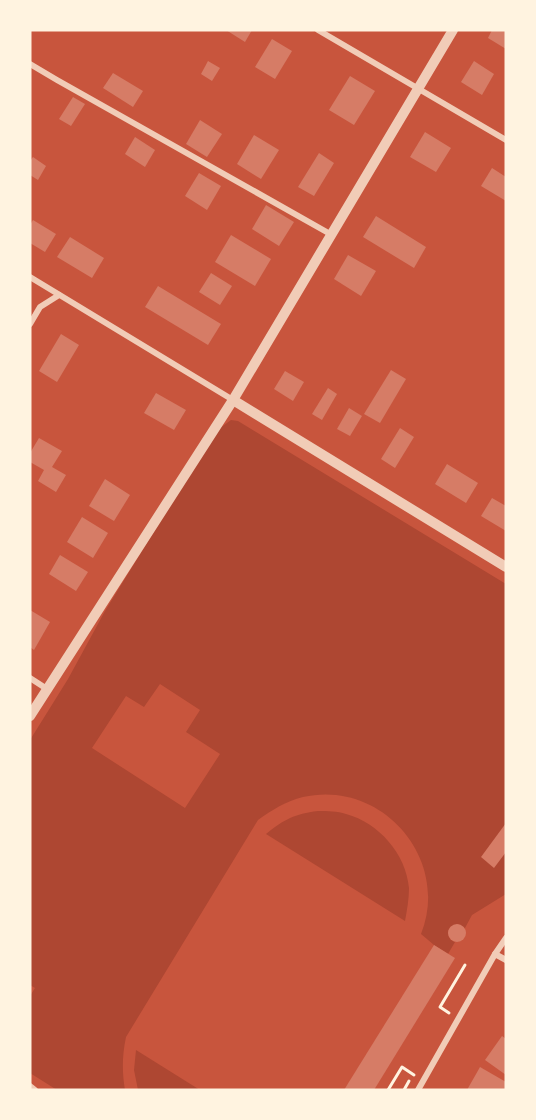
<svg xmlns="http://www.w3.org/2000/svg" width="536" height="1120" font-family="Ubuntu,sans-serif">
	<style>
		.green { fill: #ae4732; fill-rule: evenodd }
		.building { fill: #d67c66 }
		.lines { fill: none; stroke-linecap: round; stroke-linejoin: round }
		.path { stroke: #fff3e0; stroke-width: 3 }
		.minor { stroke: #f1ccb7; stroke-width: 6 }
		.tertiary { stroke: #f1ccb7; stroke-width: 10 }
	</style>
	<rect width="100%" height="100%" fill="#c8553d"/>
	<g class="green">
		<path d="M231,420L238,421L506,584V894L472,915L465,928L458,924L450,927C447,933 448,940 455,942L448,954L434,945L421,934C451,859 382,779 303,797C286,801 272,810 258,820L126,1037C122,1056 122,1072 125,1090H57L30,1073V996L35,988L30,985V740L68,679L105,611L216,431ZM160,684L200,710L186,732L220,754L185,808L92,748L126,696L144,707Z"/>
		<path d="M318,811C328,811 337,811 346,814C379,823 406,854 409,888C409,899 407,910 405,921L266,834C285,819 294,814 318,811Z"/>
		<polygon points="136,1050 200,1090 138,1090 134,1070"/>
	</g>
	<g class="building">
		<polygon points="226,30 252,30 245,42"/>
		<polygon points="492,30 506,30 506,49 488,38"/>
		<polygon points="272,39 292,51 275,79 255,67"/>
		<polygon points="208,61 220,68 212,81 201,74"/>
		<polygon points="474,61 494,74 482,95 461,82"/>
		<polygon points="113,73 143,91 133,107 103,88"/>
		<polygon points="350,76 375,91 354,125 329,110"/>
		<polygon points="73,97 85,104 71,126 59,119"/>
		<polygon points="200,120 222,134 207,157 186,144"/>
		<polygon points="425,132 451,148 436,172 410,157"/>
		<polygon points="254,135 279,150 261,179 237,164"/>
		<polygon points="135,137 155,150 145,167 125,154"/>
		<polygon points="319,153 334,163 314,196 298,187"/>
		<polygon points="33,157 46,166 38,180 30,175 30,161"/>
		<polygon points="492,168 506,177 506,201 481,186"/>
		<polygon points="199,173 221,186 207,210 185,196"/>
		<polygon points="266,205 294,222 279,246 252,229"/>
		<polygon points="376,216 426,247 414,268 363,237"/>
		<polygon points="33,220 56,234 45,252 30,243 30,225"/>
		<polygon points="231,235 271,259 255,286 215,262"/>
		<polygon points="70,237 104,258 92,278 57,257"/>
		<polygon points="348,255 376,271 361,296 334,279"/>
		<polygon points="211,273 232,286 220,305 199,292"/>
		<polygon points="158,286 221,324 208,345 145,307"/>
		<polygon points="61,334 79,345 57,382 39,371"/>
		<polygon points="391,370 406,379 380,423 364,414"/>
		<polygon points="285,371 304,382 293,401 274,389"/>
		<polygon points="328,388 337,394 322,420 312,414"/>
		<polygon points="156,393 186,410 174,430 144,413"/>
		<polygon points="349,408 362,416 350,436 337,429"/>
		<polygon points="400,428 414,437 395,468 381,459"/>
		<polygon points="39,438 62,451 52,467 66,475 56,492 38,481 44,470 30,462 30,453"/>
		<polygon points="447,464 478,483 466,503 435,484"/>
		<polygon points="105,479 130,495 114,521 89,506"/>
		<polygon points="492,498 506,506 506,531 481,516"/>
		<polygon points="82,517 108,533 93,558 67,542"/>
		<polygon points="60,555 88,572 76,591 49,574"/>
		<polygon points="30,610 50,622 34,650 30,647"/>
		<polygon points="506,823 506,852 494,868 481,857"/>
		<circle cx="457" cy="933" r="9"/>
		<polygon points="434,945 455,958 374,1090 344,1090"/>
		<polygon points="502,1036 506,1039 506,1075 485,1060"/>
		<polygon points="480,1067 506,1082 506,1090 467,1090"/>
	</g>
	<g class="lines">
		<g class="path">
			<polyline points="449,1013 440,1007 465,965"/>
			<polyline points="388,1090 402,1067 414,1075"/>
			<polyline points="404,1090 409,1081"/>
		</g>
		<g class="minor">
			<polyline points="318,30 506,140"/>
			<polyline points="30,64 57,80 332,235"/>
			<polyline points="30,277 233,400"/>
			<polyline points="30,324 40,307 59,295"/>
			<polyline points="30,678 47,689"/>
			<polyline points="495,954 506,960"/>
			<polyline points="30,1086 35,1090"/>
			<polyline points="418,1090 495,954 506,938"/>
		</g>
		<g class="tertiary">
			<polyline points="233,400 506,567"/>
			<polyline points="30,716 233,400 453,30"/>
		</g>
	</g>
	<rect width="536" height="1120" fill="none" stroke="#fff3e0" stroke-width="63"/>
</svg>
